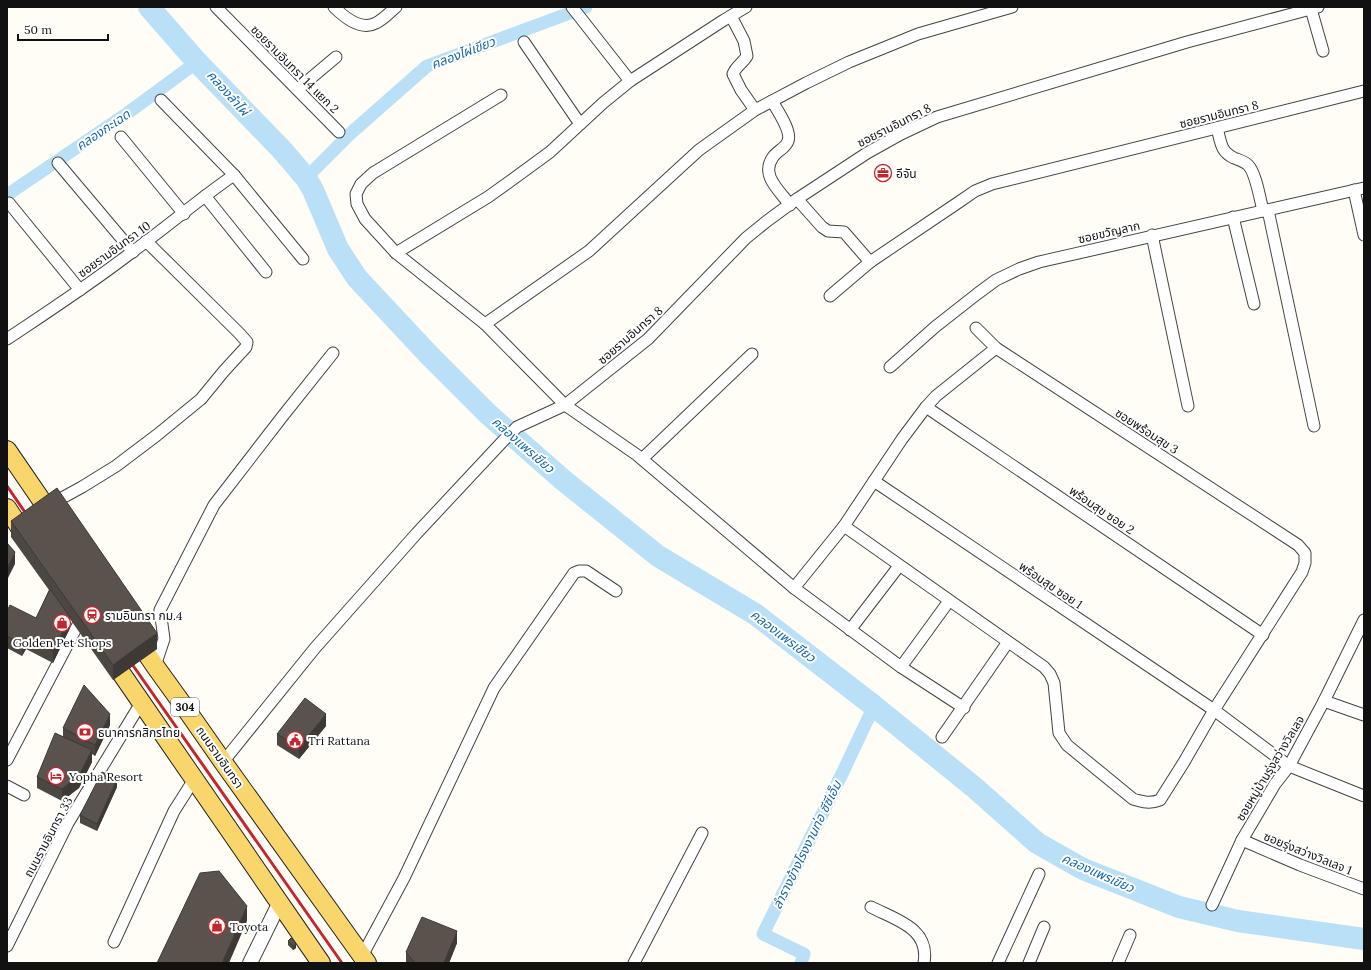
<svg xmlns="http://www.w3.org/2000/svg" width="1371" height="970" font-family="Lora,'Noto Sans Thai',serif">
	<style>
		.lines { fill: none; stroke-linecap: round; stroke-linejoin: round }
		.canal { stroke: #b9e0f7; stroke-width: 13 }
		.river { stroke: #b9e0f7; stroke-width: 22 }
		.minor-casing { stroke: #444; stroke-width: 13 }
		.tertiary-casing { stroke: #444; stroke-width: 16 }
		.primary-casing { stroke: #222; stroke-width: 20 }
		.minor { stroke: #fff; stroke-width: 11 }
		.tertiary { stroke: #fff; stroke-width: 14 }
		.primary { stroke: #f9d66b; stroke-width: 18 }
		.rail { stroke: #c4262e; stroke-width: 3 }
		.wall { fill: #4d4742 }
		.shaded-wall { fill: #3f3936 }
		.building { fill: #5a524d; stroke: #3f3936 }
		.labels { text-anchor: middle; dominant-baseline: central; stroke-width: 4; stroke-linejoin: round; paint-order: stroke }
		.shield { fill: #fff; stroke: #585858; stroke-width: 1 }
		.shield-label { font-size: 11px; font-weight: bold; fill: #111 }
		.street-label { font-size: 12px; fill: #111; stroke: #fff }
		.poi-label { font-size: 12px; fill: #111; stroke: #fff; text-anchor: start }
		.water-label { font-size: 13px; font-style: italic; fill: #1768a6; stroke: #fff }
	</style>
	<rect width="100%" height="100%" fill="#fffdf5"/>
	<g class="lines">
		<g class="canal">
			<polyline points="306,178 351,133 427,66 586,7"/>
			<polyline points="7,195 129,112 197,62"/>
			<polyline points="801,963 804,954 763,934 841,776 874,706"/>
		</g>
		<polyline class="river" points="149,7 197,62 282,150 306,178 313,190 338,249 357,278 429,355 488,414 563,480 658,556 755,614 874,706 975,788 1037,843 1083,869 1179,907 1238,921 1364,939"/>
		<g class="minor-casing">
			<g id="minor">
				<polyline points="216,7 339,132"/>
				<path d="M334,7C344,17 361,31 376,23C384,19 390,12 396,7"/>
				<polyline points="572,7 630,81"/>
				<polyline points="1311,9 1323,51"/>
				<path d="M731,16L744,41L747,56C743,63 736,66 733,74L741,90L755,110"/>
				<polyline points="524,42 580,124"/>
				<polyline points="298,89 336,57"/>
				<polyline points="501,95 373,173 361,184 356,194 357,204 365,219 396,253 485,324 565,405 637,455 794,588 901,667 964,708"/>
				<polyline points="161,100 234,175 303,259"/>
				<path d="M772,101C777,110 792,131 788,141C786,148 777,151 773,157C760,175 779,190 790,205"/>
				<path d="M1217,128C1221,142 1220,151 1234,158C1239,160 1244,161 1248,165C1256,173 1260,199 1263,211"/>
				<polyline points="121,137 184,214"/>
				<polyline points="58,163 133,252"/>
				<polyline points="1354,190 1364,235"/>
				<polyline points="205,196 266,272"/>
				<polyline points="797,199 822,227 828,231 844,232 870,262"/>
				<polyline points="9,203 80,290"/>
				<polyline points="1268,210 1314,426"/>
				<polyline points="1233,217 1254,304"/>
				<polyline points="1152,235 1188,406"/>
				<polyline points="396,253 488,197 509,182 550,152 603,103 630,81 724,20 746,7"/>
				<polyline points="830,296 870,262 959,202 975,191 992,184 1364,91"/>
				<polyline points="485,324 589,251 699,150 755,110 806,83 849,62 918,34 1012,7"/>
				<path d="M7,339C49,311 92,283 132,252C167,227 199,199 234,175"/>
				<polyline points="890,367 935,327 977,294 996,280 1019,269 1039,262 1364,188"/>
				<polyline points="926,407 1263,635"/>
				<polyline points="642,459 752,354"/>
				<polyline points="874,481 1214,710 1289,766 1364,796"/>
				<polyline points="51,504 82,487 116,466 157,435 201,399 224,371 246,347 247,342 239,333 146,241"/>
				<path d="M844,526L1044,667L1050,674L1054,683L1059,733L1067,745L1133,799C1143,802 1150,804 1160,800L1184,762L1214,710L1302,572L1305,563V553L1298,545L996,348L976,328"/>
				<polyline points="794,588 844,526 902,439 926,407 936,396 996,348"/>
				<polyline points="850,630 899,566"/>
				<polyline points="155,666 164,639 160,610 214,505 282,417 333,353"/>
				<polyline points="901,667 949,601"/>
				<polyline points="1324,701 1364,715"/>
				<polyline points="942,737 1008,642"/>
				<polyline points="7,760 82,617"/>
				<polyline points="223,762 315,648 417,533 503,441 517,427 565,405 648,339 746,238 767,221 797,199 867,153 901,134 937,117 1187,42 1318,7"/>
				<polyline points="7,786 24,795"/>
				<polyline points="1242,840 1300,865 1364,889"/>
				<polyline points="1212,905 1242,840 1275,784 1289,766 1324,701 1364,620"/>
				<path d="M871,907C896,920 930,928 924,963"/>
				<polyline points="114,942 174,811 195,778"/>
				<polyline points="7,946 68,823 141,703"/>
				<polyline points="362,956 404,878 494,688 574,573 579,571 586,571 616,591"/>
				<polyline points="634,963 702,833"/>
				<polyline points="998,963 1039,874"/>
				<polyline points="1029,963 1044,927"/>
				<polyline points="1118,963 1130,935"/>
			</g>
		</g>
		<g class="tertiary-casing">
			<polyline id="tertiary" points="250,963 280,902"/>
		</g>
		<g class="primary-casing">
			<g id="primary">
				<polyline points="7,450 55,520"/>
				<polyline points="7,508 28,540"/>
				<polyline points="134,635 155,666 186,709 223,762 367,963"/>
				<polyline points="108,654 321,963"/>
			</g>
		</g>
		<use href="#minor" class="minor"/>
		<use href="#tertiary" class="tertiary"/>
		<use href="#primary" class="primary"/>
		<g class="rail">
			<polyline points="7,486 31,521"/>
			<polyline points="127,657 342,963"/>
		</g>
	</g>
	<g class="wall">
		<polygon points="11,521 157,649 113,680 70,619 70,628 53,663 26,649 22,656 7,648 7,611 36,618 49,590 11,537"/>
		<polygon points="110,725 95,756 92,754 92,762 79,788 62,801 37,788 37,777 63,737 63,728"/>
		<polygon points="326,726 299,759 277,745 277,734"/>
		<polygon points="117,787 97,831 80,823 80,815"/>
		<polygon points="288,941 296,948 293,950 288,945"/>
		<polygon points="457,943 449,963 406,963 406,952"/>
	</g>
	<g class="shaded-wall">
		<polygon points="15,552 15,564 7,580 7,568"/>
		<polygon points="70,617 70,628 53,663 53,651"/>
		<polygon points="157,633 157,649 113,680 113,665"/>
		<polygon points="26,638 26,649 22,656 22,644"/>
		<polygon points="110,714 110,725 95,756 95,745"/>
		<polygon points="326,714 326,726 299,759 299,747"/>
		<polygon points="92,750 92,762 79,788 62,801 62,789"/>
		<polygon points="117,779 117,787 97,831 97,824"/>
		<polygon points="247,906 247,921 229,963 222,963"/>
		<polygon points="457,931 457,943 449,963 444,963"/>
		<polygon points="296,944 296,948 293,950 293,946"/>
	</g>
	<g class="building">
		<polygon points="57,488 157,633 113,665 11,521"/>
		<polygon points="7,543 15,552 7,568"/>
		<polygon points="50,589 70,617 53,651 26,638 22,644 7,636 7,611 10,605 36,618"/>
		<polygon points="84,685 110,714 95,745 63,728"/>
		<polygon points="305,698 326,714 299,747 277,734"/>
		<polygon points="55,733 92,750 79,776 62,789 37,777"/>
		<polygon points="102,772 117,779 97,824 80,815"/>
		<polygon points="219,871 247,906 222,963 157,963 200,873"/>
		<polygon points="422,917 457,931 444,963 415,963 406,952"/>
		<polygon points="291,938 296,944 293,946 288,941"/>
	</g>
	<defs>
		<g id="office-ring" transform="scale(0.9)"><circle r="9.5" fill="#fff" stroke="#c4262e" stroke-width="1.5"/><path d="M-6-3h4V-5.5h4V-3h4V5H-6ZM-1-4.5V-3h2v-1.5ZM-6 0V1H6V0Z" fill="#c4262e"/></g>
		<g id="station-ring" transform="scale(0.9)"><circle r="9.5" fill="#fff" stroke="#c4262e" stroke-width="1.5"/><path d="M-3-6H3Q5-6 5-4V2Q5 4 3 4L4.5 6H3L1.5 4h-3L-3 6H-4.5L-3 4Q-5 4-5 2V-4Q-5-6-3-6ZM-3.5-4v3h7v-3ZM-3.5 1v1.5H-2V1ZM2 1v1.5H3.5V1Z" fill="#c4262e"/></g>
		<g id="shop-ring" transform="scale(0.9)"><circle r="9.5" fill="#fff" stroke="#c4262e" stroke-width="1.5"/><path d="M-5-2.5h2.3a2.7 3.5 0 0 1 5.4 0H5L5.5 6h-11ZM-1.5-2.5h3a1.5 2.3 0 0 0-3 0Z" fill="#c4262e"/></g>
		<g id="bank-ring" transform="scale(0.9)"><circle r="9.5" fill="#fff" stroke="#c4262e" stroke-width="1.5"/><path d="M-6-4H6V4H-6ZM0-2.3a2.3 2.3 0 1 0 0 4.6a2.3 2.3 0 1 0 0-4.6Z" fill="#c4262e"/></g>
		<g id="civic-ring" transform="scale(0.9)"><circle r="9.5" fill="#fff" stroke="#c4262e" stroke-width="1.5"/><path d="M-.6-6.5H3V-4.5H.6V-3L4-1V1h2V6H-6V1h2V-1L-.6-3ZM-1.2 2.5V6h2.4V2.5Z" fill="#c4262e"/></g>
		<g id="hotel-ring" transform="scale(0.9)"><circle r="9.5" fill="#fff" stroke="#c4262e" stroke-width="1.5"/><path d="M-6-4.5h1.5V1H6V5H4.5V3h-9V5H-6ZM-4 0a1.8 1.8 0 1 1 3.6 0ZM.5 0V-2.5h3Q6-2.5 6 0Z" fill="#c4262e"/></g>
	</defs>
	<g fill-rule="evenodd">
		<use href="#office-ring" x="883" y="173"/>
		<use href="#station-ring" x="92" y="615"/>
		<use href="#shop-ring" x="62" y="623"/>
		<use href="#bank-ring" x="85" y="732"/>
		<use href="#civic-ring" x="295" y="740"/>
		<use href="#hotel-ring" x="56" y="776"/>
		<use href="#shop-ring" x="217" y="926"/>
	</g>
	<g class="labels">
		<rect class="shield" x="171" y="698" width="28" height="18" rx="3"/>
		<g class="shield-label">
			<text x="185" y="707">304</text>
		</g>
		<g class="street-label">
			<text transform="translate(295 69) rotate(45)">ซอยรามอินทรา 14 แยก 2</text>
			<text transform="translate(1219 114) rotate(-14)">ซอยรามอินทรา 8</text>
			<text transform="translate(894 125) rotate(-27)">ซอยรามอินทรา 8</text>
			<text transform="translate(1109 232) rotate(-13)">ซอยขวัญลาก</text>
			<text transform="translate(114 249) rotate(-36)">ซอยรามอินทรา 10</text>
			<text transform="translate(630 335) rotate(-41)">ซอยรามอินทรา 8</text>
			<text transform="translate(1147 431) rotate(33)">ซอยพร้อมสุข 3</text>
			<text transform="translate(1102 510) rotate(34)">พร้อมสุข ซอย 2</text>
			<text transform="translate(1051 585) rotate(34)">พร้อมสุข ซอย 1</text>
			<text transform="translate(220 757) rotate(55)">ถนนรามอินทรา</text>
			<text transform="translate(1270 768) rotate(-59)">ซอยหมู่บ้านรุ่งสว่างวิลเลจ</text>
			<text transform="translate(48 837) rotate(-62)">ถนนรามอินทรา 33</text>
			<text transform="translate(1308 853) rotate(22)">ซอยรุ่งสว่างวิลเลจ 1</text>
		</g>
		<g class="poi-label">
			<text x="896" y="173">อีจัน</text>
			<text x="105" y="615">รามอินทรา กม.4</text>
			<text x="62" y="642" text-anchor="middle">Golden Pet Shops</text>
			<text x="98" y="732">ธนาคารกสิกรไทย</text>
			<text x="308" y="740">Tri Rattana</text>
			<text x="69" y="776">Yopha Resort</text>
			<text x="230" y="926">Toyota</text>
		</g>
		<g class="water-label">
			<text transform="translate(463 53) rotate(-21)">คลองไผ่เขียว</text>
			<text transform="translate(228 93) rotate(48)">คลองลำไผ่</text>
			<text transform="translate(103 130) rotate(-34)">คลองกะเฉด</text>
			<text transform="translate(523 445) rotate(41)">คลองแพรเขียว</text>
			<text transform="translate(783 636) rotate(37)">คลองแพรเขียว</text>
			<text transform="translate(807 845) rotate(-64)">ลำรางข้างโรงงานท่อ ซีซีเอ็ม</text>
			<text transform="translate(1098 873) rotate(24)">คลองแพรเขียว</text>
		</g>
	</g>
	<rect width="1371" height="970" fill="none" stroke="#111111" stroke-width="16"/>
	<path d="M18 34v6h90v-6" fill="none" stroke="#111111" stroke-width="2"/>
	<text x="24" y="34" font-size="12" fill="#111111" stroke="#ffffff" stroke-width="3" paint-order="stroke">50 m</text>
</svg>
